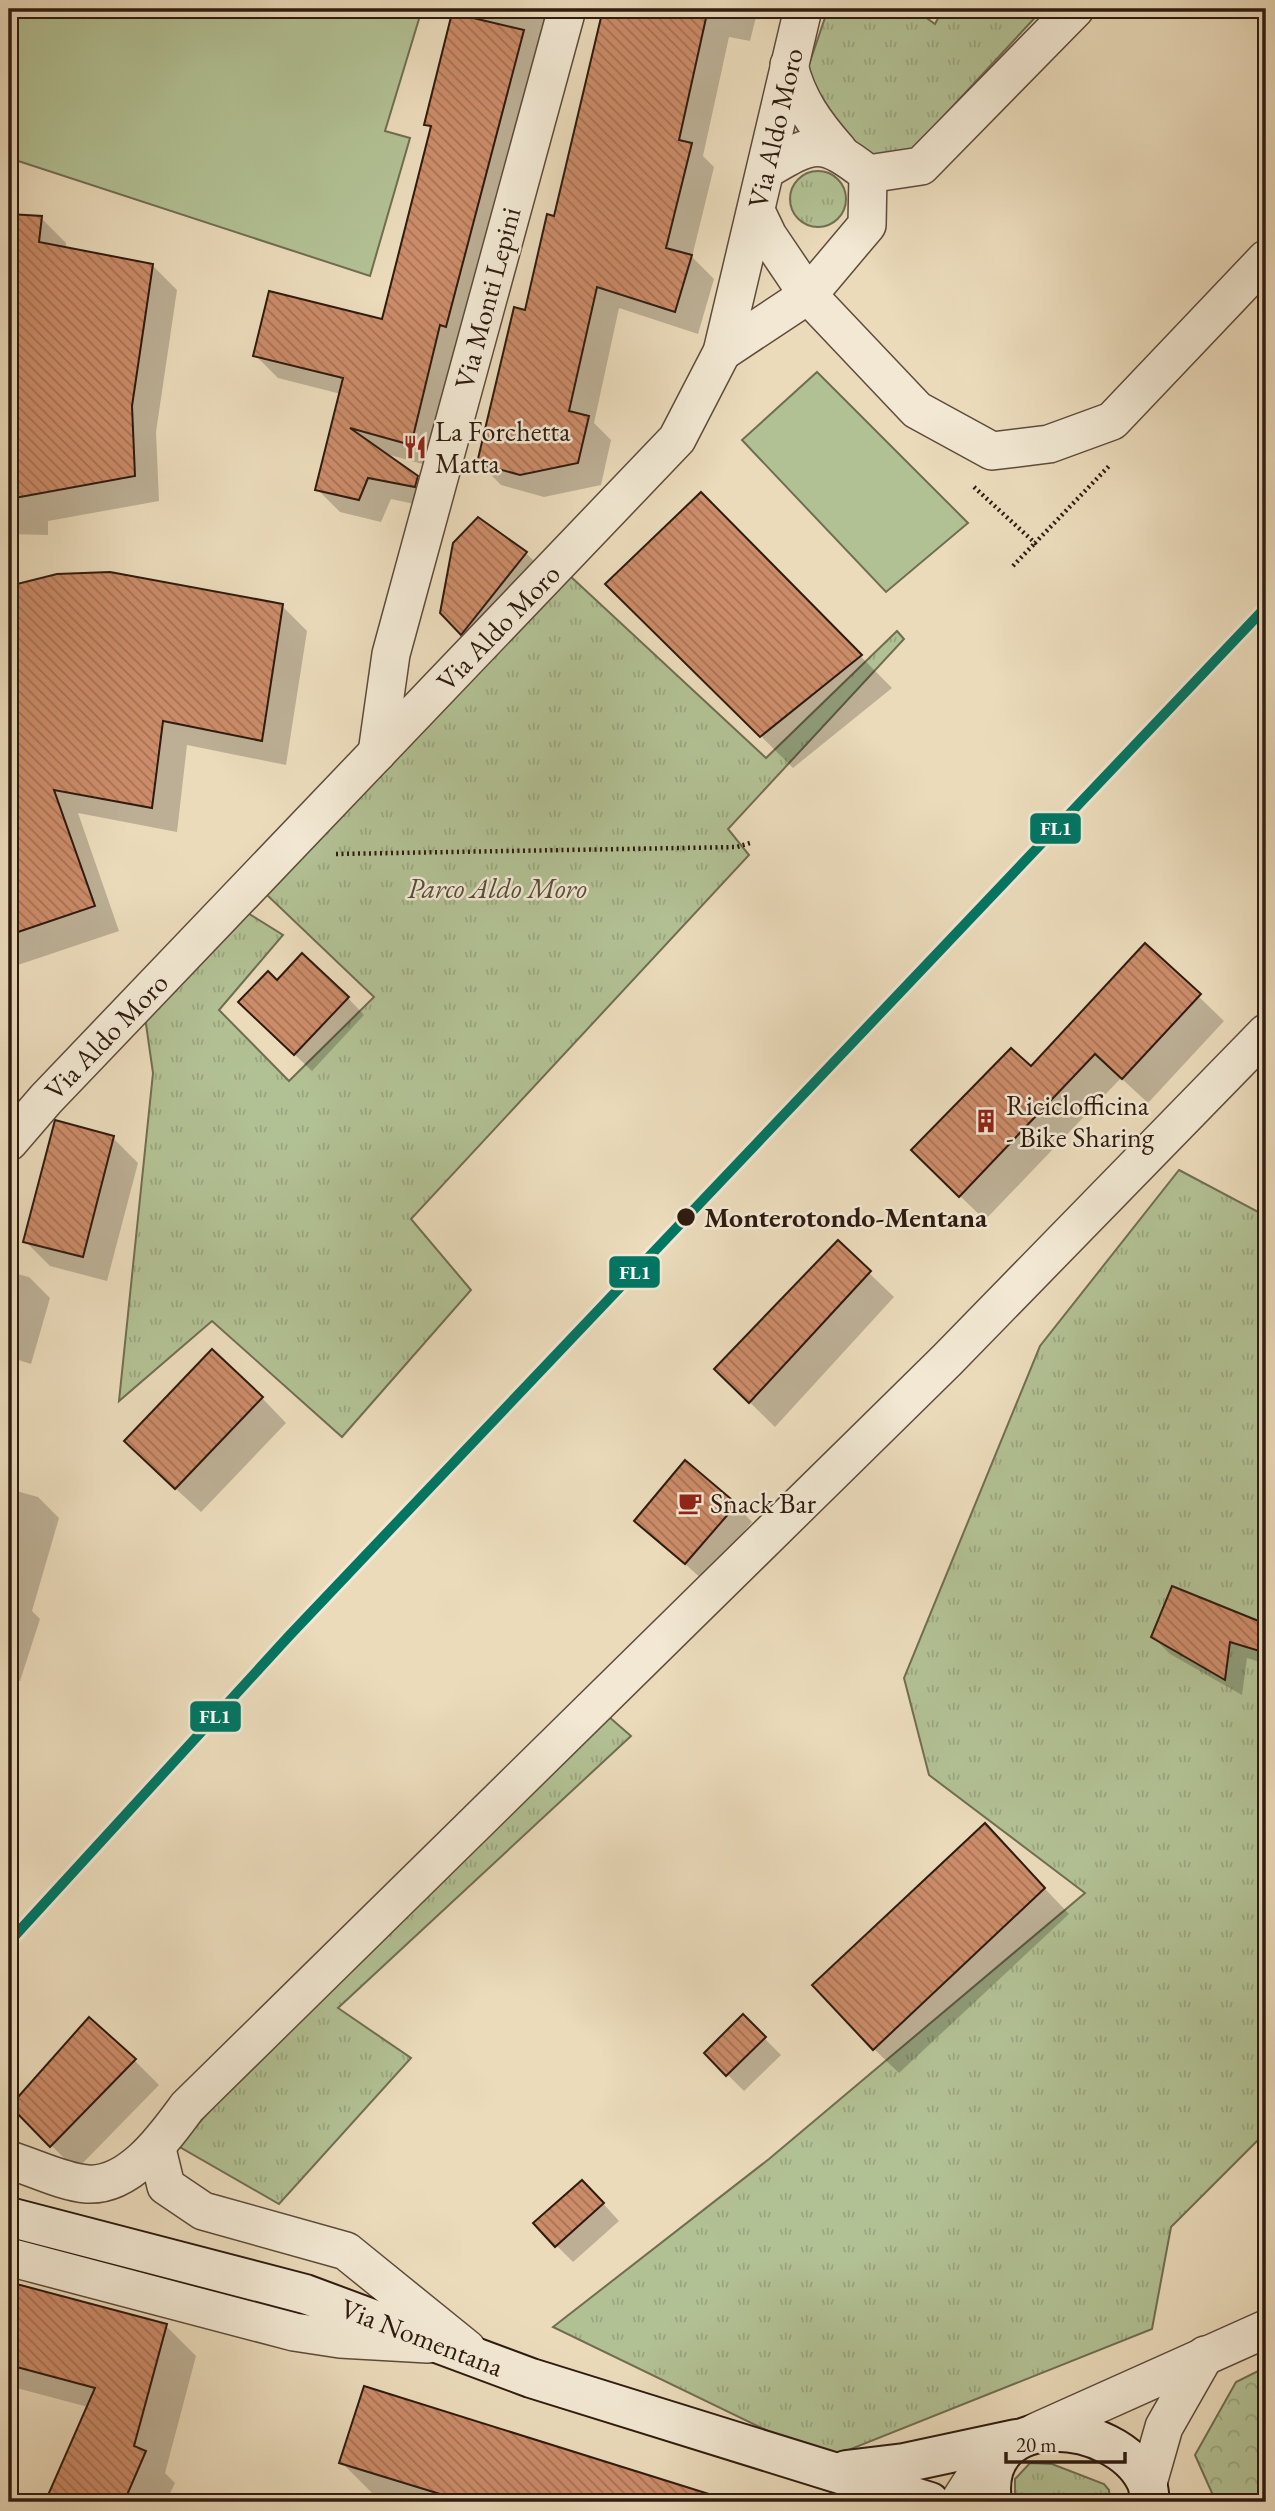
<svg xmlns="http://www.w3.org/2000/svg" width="1275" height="2511" font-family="'EB Garamond',serif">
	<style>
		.grass { fill: url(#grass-tufts); stroke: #706e52; stroke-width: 2 }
		.forest { fill: url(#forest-crowns); stroke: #706e52; stroke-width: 2 }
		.pitch { fill: #b2c194; stroke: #706e52; stroke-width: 2 }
		.shadow { fill: #0003 }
		.building { fill: url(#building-back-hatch); stroke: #2f1b10; stroke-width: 2 }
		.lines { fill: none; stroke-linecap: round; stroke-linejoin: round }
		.street-casing { stroke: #5e4b3b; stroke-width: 40 }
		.secondary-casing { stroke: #2f1b10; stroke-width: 42 }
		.path { stroke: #2f1b10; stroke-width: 4.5; stroke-dasharray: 2 3.5; stroke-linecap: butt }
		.street { stroke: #f2e8d3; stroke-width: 37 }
		.secondary { stroke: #f2e8d3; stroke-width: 38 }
		.rail-1-casing { stroke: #f2e8d3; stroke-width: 16 }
		.rail-1 { stroke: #007663; stroke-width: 10 }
		.stop-dot { fill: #2f1b10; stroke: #f2e8d3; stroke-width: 2.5 }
		.labels { text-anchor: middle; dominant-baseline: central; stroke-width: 5; stroke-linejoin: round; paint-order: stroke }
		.street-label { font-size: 28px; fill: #2f1b10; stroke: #f2e8d3 }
		.poi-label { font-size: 28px; fill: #2f1b10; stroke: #f2e8d3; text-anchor: start }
		.park-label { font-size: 28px; font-style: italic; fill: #564d38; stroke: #f2e8d3 }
		.stop-label { font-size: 28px; font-weight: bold; fill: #2f1b10; stroke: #f2e8d3; text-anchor: start }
		.line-badge { stroke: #f2e8d3; stroke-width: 2.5 }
		.badge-label { font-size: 19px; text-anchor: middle; font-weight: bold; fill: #fff }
	</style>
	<defs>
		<pattern id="grass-tufts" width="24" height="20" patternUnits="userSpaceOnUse" patternTransform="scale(1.75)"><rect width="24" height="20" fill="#b2c194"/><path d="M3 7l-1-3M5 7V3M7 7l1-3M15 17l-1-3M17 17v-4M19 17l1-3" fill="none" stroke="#99a57f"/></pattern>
		<pattern id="forest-crowns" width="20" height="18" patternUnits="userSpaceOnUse" patternTransform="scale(1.75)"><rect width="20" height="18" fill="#b2c194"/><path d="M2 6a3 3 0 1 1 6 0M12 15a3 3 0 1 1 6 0" fill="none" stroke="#99a57f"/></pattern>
		<pattern id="building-back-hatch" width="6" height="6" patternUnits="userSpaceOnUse" patternTransform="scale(1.75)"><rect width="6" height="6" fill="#cc8c69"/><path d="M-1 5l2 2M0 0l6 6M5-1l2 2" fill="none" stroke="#a67255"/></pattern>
	</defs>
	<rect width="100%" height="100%" fill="#ebdbbb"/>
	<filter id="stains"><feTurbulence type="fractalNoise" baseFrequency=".00286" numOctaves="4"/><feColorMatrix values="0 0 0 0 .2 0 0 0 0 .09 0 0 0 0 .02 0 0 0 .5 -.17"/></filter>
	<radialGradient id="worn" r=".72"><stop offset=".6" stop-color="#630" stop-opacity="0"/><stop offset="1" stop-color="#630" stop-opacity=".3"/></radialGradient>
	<g class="grass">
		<polygon points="828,9 914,9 935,24 943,9 1043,9 914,148 870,165 802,85"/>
		<circle cx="818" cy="199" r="28"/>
		<polygon points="569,575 766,758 897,631 904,639 728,829 749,855 411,1219 471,1290 342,1437 212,1321 119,1401 153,1073 145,1017 243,910 283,935 219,1010 289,1081 374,997 267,895"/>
		<polygon points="1179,1170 1266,1216 1266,2132 1171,2227 1152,2329 826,2459 553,2327 769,2159 1085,1893 929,1775 904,1678 1040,1346"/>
		<polygon points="608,1716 631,1736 338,2008 411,2058 279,2204 178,2146 245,2072"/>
		<polygon points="1030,2463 1052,2464 1104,2484 1109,2490 1110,2502 1022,2502 1015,2494 1015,2479"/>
	</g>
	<polygon class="forest" points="1266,2367 1266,2502 1216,2502 1195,2455 1236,2382"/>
	<g class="pitch">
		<polygon points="9,9 422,9 385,131 410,138 370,276 9,158"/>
		<polygon points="817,372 968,523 886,592 742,440"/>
	</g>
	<g class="shadow">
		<polygon points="469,9 558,9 433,467 383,453 417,477 440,500 437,509 391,499 381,522 340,512 317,489 341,394 278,378 255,355 383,321 432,130 426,124"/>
		<polygon points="610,9 758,9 750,41 729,37 703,156 714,167 692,257 714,279 698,334 619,308 594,423 611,440 601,485 544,497 501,485 479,463 555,218"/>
		<polygon points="9,215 41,218 66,243 66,249 152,265 177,290 156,432 159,501 48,521 48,535 9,534"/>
		<polygon points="701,495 892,688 793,768 607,584"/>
		<polygon points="526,553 543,570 479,650 442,612"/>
		<polygon points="57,576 282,606 307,631 286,765 187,745 177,832 78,813 119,931 9,968 9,588"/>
		<polygon points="1145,945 1224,1021 1148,1103 1121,1078 985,1220 938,1175"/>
		<polygon points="277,982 348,998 364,1015 312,1071 257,1019"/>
		<polygon points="113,1138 138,1163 107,1281 50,1266 25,1241"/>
		<polygon points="9,1272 29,1277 50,1298 31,1364 9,1357"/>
		<polygon points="869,1273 894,1297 775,1427 716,1369"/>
		<polygon points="262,1398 286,1423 201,1512 151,1466"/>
		<polygon points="9,1489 38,1497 59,1518 32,1611 40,1619 20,1681 9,1677"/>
		<polygon points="736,1505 752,1522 703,1580 636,1520"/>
		<polygon points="1173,1588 1266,1627 1266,1664 1247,1658 1242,1695 1170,1654 1153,1637"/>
		<polygon points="1009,1851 1069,1914 899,2073 874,2049"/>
		<polygon points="743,2017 781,2055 744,2091 706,2053"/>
		<polygon points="134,2060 159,2085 76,2170 12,2106"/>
		<polygon points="599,2199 619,2221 573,2262 556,2245"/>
		<polygon points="9,2284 166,2326 196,2356 165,2473 175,2483 166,2502 47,2502 88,2407 9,2386"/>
		<polygon points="365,2388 729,2502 399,2502 373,2494 341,2462"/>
	</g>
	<g class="building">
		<polygon points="603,9 708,9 679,140 692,143 666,248 692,255 675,312 597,287 569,411 589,416 578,463 520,475 477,463 514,307 525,310 547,214 554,216"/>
		<polygon points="452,13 524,30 446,327 440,325 411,445 350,428 418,476 415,487 368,478 359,500 315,490 343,378 253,356 269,291 382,319 431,126 424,125"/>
		<polygon points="9,214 42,216 39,242 153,264 132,406 135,476 9,499"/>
		<polygon points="701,492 862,655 760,737 605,584"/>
		<polygon points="478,517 527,552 461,635 440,613 453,543"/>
		<polygon points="110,572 283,604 262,741 163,721 152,808 54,790 95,906 9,935 9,586 57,574"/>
		<polygon points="1145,943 1201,994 1122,1079 1095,1054 959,1197 911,1150 1011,1048 1031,1066"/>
		<polygon points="302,953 349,997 294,1055 238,1002 268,971 277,980"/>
		<polygon points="55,1120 114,1136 83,1257 23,1242"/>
		<polygon points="838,1240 871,1271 749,1403 714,1369"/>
		<polygon points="212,1349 263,1397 175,1489 124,1441"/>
		<polygon points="685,1460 737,1504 685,1564 634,1521"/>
		<polygon points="1172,1586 1266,1624 1266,1653 1230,1642 1225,1680 1151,1637"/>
		<polygon points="985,1823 1045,1888 873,2050 812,1985"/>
		<polygon points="743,2014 766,2037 726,2076 704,2053"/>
		<polygon points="89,2017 136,2059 50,2147 10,2106"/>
		<polygon points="582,2180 604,2203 555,2247 533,2223"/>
		<polygon points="9,2282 167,2324 134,2446 146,2451 124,2502 45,2502 95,2388 9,2365"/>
		<polygon points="364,2386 712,2495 711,2502 466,2502 339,2463"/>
	</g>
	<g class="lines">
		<g class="street-casing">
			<g id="street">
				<path d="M789,65C797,99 815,124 838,150"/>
				<polyline points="868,174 921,166 1075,9"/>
				<polyline points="756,211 768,236 808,295 917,410 992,451 1049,444 1112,421 1266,259"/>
				<path d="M722,352L808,295L867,225L868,174C822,138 814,141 766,170"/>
				<polyline points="377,753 391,654 567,9"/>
				<polyline points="9,1142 46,1099 677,439 722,352 803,9"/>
				<polyline points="157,2149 166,2186 203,2211 346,2251 467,2349"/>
				<path d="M9,2160C33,2167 62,2182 87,2184C130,2187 165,2137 187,2107L947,1360L1266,1033"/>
				<polyline points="9,2257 294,2332 340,2339 428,2344"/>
				<polyline points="1036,2432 1266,2329"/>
				<polyline points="1148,2483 1164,2427 1205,2355"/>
				<polyline points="959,2502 973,2480 996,2458"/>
			</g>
		</g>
		<g class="secondary-casing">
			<g id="secondary">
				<polyline points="9,2217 305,2294 531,2378 930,2502"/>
				<polyline points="846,2470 904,2463 1016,2439"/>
				<path d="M992,2502C978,2406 1116,2418 1146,2481C1149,2487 1149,2495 1150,2502"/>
			</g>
		</g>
		<g class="path">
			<polyline points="974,487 1035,543 1110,465"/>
			<polyline points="1013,566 1035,543"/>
			<polyline points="336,854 737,847 753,842"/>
		</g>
		<use href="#street" class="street"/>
		<use href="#secondary" class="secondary"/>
		<g class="rail-1-casing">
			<polyline id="rail-1" points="9,1942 289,1636 1266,607"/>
		</g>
		<use href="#rail-1" class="rail-1"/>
	</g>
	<defs>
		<g id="restaurant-bare" transform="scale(1.89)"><path d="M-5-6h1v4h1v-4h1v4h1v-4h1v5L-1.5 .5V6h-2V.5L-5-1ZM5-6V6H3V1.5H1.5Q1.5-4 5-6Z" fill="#8f2418" stroke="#f2e8d3" stroke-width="2.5" paint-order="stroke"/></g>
		<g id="building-bare" transform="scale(1.89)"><path d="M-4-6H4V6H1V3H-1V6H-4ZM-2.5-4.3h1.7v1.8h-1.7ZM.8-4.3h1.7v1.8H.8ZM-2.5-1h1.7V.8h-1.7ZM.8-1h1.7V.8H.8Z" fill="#8f2418" stroke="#f2e8d3" stroke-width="2.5" paint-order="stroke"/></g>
		<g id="cafe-bare" transform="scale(1.89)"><path d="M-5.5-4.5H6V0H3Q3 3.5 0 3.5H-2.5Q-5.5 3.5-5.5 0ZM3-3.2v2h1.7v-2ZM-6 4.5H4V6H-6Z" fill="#8f2418" stroke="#f2e8d3" stroke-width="2.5" paint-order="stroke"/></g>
	</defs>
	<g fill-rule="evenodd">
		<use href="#restaurant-bare" x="415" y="447"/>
		<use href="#building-bare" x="986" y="1121"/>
		<use href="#cafe-bare" x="690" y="1503"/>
	</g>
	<circle class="stop-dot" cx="686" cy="1217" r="10"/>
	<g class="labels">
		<g class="street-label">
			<text transform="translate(775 128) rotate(-77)">Via Aldo Moro</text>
			<text transform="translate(487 298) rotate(-75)">Via Monti Lepini</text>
			<text transform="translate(498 627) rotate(-46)">Via Aldo Moro</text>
			<text transform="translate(106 1036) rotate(-46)">Via Aldo Moro</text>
			<text transform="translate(422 2337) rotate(21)">Via Nomentana</text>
		</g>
		<g class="poi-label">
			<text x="435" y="431">La Forchetta<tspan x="435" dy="32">Matta</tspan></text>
			<text x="1006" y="1105">Riciclofficina<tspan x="1006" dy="32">- Bike Sharing</tspan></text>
			<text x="710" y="1503">Snack Bar</text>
		</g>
		<g class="park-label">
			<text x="497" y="888">Parco Aldo Moro</text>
		</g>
		<g class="stop-label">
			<text x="704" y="1217">Monterotondo-Mentana</text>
		</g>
	</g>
	<g class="line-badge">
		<rect x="1029" y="812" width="53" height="33" rx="7" fill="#007663"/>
		<rect x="608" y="1255" width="53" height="34" rx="7" fill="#007663"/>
		<rect x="189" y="1700" width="53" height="33" rx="7" fill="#007663"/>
	</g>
	<g class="badge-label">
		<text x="1056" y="835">FL1</text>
		<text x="635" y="1279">FL1</text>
		<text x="215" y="1723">FL1</text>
	</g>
	<rect width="1275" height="2511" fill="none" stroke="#ebdbbb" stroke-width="35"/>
	<rect x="10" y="10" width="1254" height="2490" fill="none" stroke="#2f1b10" stroke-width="3.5"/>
	<rect x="18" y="18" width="1240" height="2476" fill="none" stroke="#2f1b10" stroke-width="2"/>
	<path d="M1006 2452v10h119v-10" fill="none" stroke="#2f1b10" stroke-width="3.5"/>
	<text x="1016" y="2452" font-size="21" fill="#2f1b10" stroke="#f2e8d3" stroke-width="5" paint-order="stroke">20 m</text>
	<rect width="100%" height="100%" filter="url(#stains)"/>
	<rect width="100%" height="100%" fill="url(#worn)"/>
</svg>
